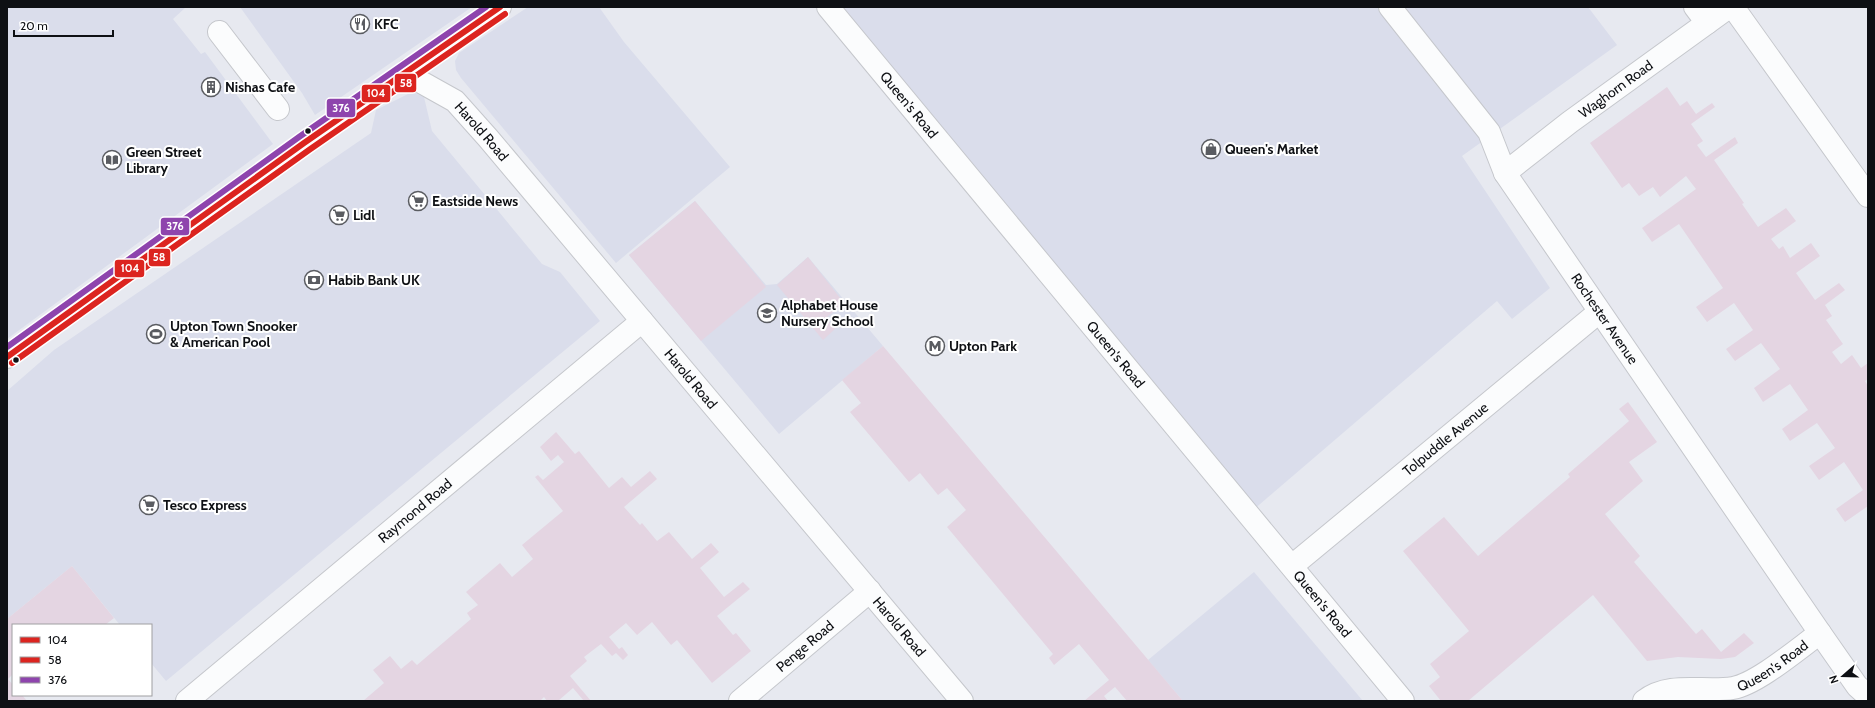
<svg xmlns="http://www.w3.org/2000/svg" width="1875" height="708" font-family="Cabin,sans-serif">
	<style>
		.built { fill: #daddeb }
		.green { fill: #e4d5e2 }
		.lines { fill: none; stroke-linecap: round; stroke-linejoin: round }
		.street-casing { stroke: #c5c7cc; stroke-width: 24 }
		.secondary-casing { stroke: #c5c7cc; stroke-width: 24 }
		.street { stroke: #fbfcfd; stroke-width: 22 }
		.secondary { stroke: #fbfcfd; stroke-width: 22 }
		.bus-1-casing { stroke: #fff; stroke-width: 9 }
		.bus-2-casing { stroke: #fff; stroke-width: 9 }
		.bus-3-casing { stroke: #fff; stroke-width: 9 }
		.bus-1 { stroke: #dc241f; stroke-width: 6 }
		.bus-2 { stroke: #dc241f; stroke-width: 6 }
		.bus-3 { stroke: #8e44ad; stroke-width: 6 }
		.bus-dot { fill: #0e1014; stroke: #fff; stroke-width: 1.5 }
		.labels { text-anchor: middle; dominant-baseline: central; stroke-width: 4; stroke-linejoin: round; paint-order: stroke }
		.poi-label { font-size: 14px; font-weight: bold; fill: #0e1014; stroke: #fff; text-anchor: start }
		.street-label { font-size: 14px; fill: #0e1014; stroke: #fff }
		.line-badge { stroke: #fff; stroke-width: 1.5 }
		.badge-label { font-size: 11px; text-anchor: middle; font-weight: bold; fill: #fff }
	</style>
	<rect width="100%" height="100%" fill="#e7e9f0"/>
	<g class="built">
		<polygon points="7,7 186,7 173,19 201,54 205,52 273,144 7,339"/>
		<polygon points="240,7 472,7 315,115 302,93"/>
		<polygon points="528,7 599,7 624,42 730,167 616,263 461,78 456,70 455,61 459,53"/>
		<polygon points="828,7 1588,7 1617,45 1462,156 1550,288 1512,319 1497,301 1252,511"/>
		<polygon points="415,93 424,97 432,131 542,264 560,272 600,321 166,681 151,663 151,625 120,625 72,566 7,619 7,391 54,350 371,133 376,110 408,94"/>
		<polygon points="695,201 766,285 777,284 808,257 883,346 779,434 629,255"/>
		<polygon points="1254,572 1363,701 1183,701 1148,660"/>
	</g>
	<g class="green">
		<polygon points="1667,87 1680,106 1687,101 1696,114 1712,103 1715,107 1691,124 1703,141 1697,145 1706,157 1735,137 1738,143 1714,160 1744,203 1742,204 1758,227 1786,208 1796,221 1771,239 1779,249 1783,246 1790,258 1811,243 1820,256 1796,273 1815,300 1839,283 1845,290 1825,305 1832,316 1826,320 1843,344 1832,352 1841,364 1852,355 1861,368 1868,363 1868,379 1865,381 1868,386 1868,506 1845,522 1836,509 1863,490 1844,462 1819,480 1809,466 1835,448 1817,423 1790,441 1782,429 1808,410 1790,384 1763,402 1754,388 1780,369 1761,343 1735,361 1726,349 1753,330 1734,303 1707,322 1696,307 1723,288 1679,224 1652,242 1642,228 1696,189 1686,176 1660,197 1653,187 1639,196 1629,183 1622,188 1590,143"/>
		<polygon points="695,201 766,287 701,341 629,255"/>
		<polygon points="808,257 844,303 826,318 835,329 823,340 777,285"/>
		<polygon points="883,346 1183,701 1127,701 1115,687 1104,696 1108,701 1084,701 1109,680 1079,644 1054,665 1049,658 1053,654 947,527 966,510 947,488 938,495 920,473 909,482 850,412 861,403 842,380"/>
		<polygon points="1628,402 1657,442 1629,462 1643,481 1605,514 1640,556 1634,562 1696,634 1702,629 1721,652 1744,633 1754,643 1735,657 1721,659 1678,657 1647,661 1593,595 1468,701 1441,701 1429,686 1440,677 1430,664 1469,631 1403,551 1444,517 1478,556 1570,477 1568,474 1629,421 1619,409"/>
		<polygon points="556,432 575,454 579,451 609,488 622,477 631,487 650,471 657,479 624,507 640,525 642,523 657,541 669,532 692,559 711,543 719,552 700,568 724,597 743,582 750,589 717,616 733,635 736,633 751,651 712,683 677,640 671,645 652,622 637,635 626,623 609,637 619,649 622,647 628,655 623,660 616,653 612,656 601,644 584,657 587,661 570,676 591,701 584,701 573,688 558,701 547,701 544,697 540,701 363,701 384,683 373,670 390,656 401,669 412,660 417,665 471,619 467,613 478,605 466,592 500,563 512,577 533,559 522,545 563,511 535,477 538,475 543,480 564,462 558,455 551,461 540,447"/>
		<polygon points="72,566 114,618 105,625 13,625 13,674 8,679 13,685 13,695 22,695 27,701 7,701 7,619"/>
	</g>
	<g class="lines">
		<g class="street-casing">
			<g id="street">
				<path id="s1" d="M828,7L1403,701"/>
				<path id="s2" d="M1390,7L1489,132L1505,173L1820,633L1857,686L1868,696"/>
				<polyline points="1695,7 1707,23"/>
				<polyline points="1733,7 1868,196"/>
				<polyline points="219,32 278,109"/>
				<path id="s3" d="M408,70L421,82L455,101L488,138L962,701"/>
				<path id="s4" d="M1505,173L1570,122L1729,7"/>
				<path id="s5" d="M1292,566L1599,312"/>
				<path id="s6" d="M187,701L642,321"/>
				<path id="s7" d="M740,701L870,591"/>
				<path id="s8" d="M1644,701C1670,681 1704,693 1733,688C1757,684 1799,648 1820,633"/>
			</g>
		</g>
		<g class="secondary-casing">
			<polyline id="secondary" points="7,357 304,143 500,7"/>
		</g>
		<use href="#street" class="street"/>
		<use href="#secondary" class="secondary"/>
		<g class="bus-1-casing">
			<polyline id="bus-1" points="7,357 304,143 500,7"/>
		</g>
		<g class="bus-2-casing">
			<polyline id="bus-2" points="12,363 309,150 505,14"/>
		</g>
		<g class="bus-3-casing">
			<polyline id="bus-3" points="7,347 299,137 486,7"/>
		</g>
		<use href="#bus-1" class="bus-1"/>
		<use href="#bus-2" class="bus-2"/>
		<use href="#bus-3" class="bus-3"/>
	</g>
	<defs>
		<g id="restaurant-ring" transform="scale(1)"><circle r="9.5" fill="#fff" stroke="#5a5c61" stroke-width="1.5"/><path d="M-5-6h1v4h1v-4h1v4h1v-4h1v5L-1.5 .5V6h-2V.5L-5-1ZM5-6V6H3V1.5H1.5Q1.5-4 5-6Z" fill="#5a5c61"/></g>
		<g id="building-ring" transform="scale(1)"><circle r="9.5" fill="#fff" stroke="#5a5c61" stroke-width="1.5"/><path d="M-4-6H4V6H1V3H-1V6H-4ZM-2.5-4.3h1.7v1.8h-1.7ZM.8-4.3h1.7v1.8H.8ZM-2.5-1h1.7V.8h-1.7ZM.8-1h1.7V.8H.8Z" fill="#5a5c61"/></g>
		<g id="shop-ring" transform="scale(1)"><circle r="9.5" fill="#fff" stroke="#5a5c61" stroke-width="1.5"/><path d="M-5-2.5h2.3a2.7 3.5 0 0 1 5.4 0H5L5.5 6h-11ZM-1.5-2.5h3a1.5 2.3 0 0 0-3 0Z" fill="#5a5c61"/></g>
		<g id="library-ring" transform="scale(1)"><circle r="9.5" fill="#fff" stroke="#5a5c61" stroke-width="1.5"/><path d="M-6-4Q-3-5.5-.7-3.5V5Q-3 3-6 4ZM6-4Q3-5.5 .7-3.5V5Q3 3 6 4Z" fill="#5a5c61"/></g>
		<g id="supermarket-ring" transform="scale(1)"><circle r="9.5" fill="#fff" stroke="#5a5c61" stroke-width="1.5"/><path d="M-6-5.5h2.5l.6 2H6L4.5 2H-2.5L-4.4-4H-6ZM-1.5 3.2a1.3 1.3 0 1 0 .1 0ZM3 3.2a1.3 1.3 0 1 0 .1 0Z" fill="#5a5c61"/></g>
		<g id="bank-ring" transform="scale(1)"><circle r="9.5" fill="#fff" stroke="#5a5c61" stroke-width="1.5"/><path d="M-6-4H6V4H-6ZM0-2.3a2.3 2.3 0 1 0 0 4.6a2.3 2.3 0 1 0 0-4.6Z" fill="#5a5c61"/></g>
		<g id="school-ring" transform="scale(1)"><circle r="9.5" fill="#fff" stroke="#5a5c61" stroke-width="1.5"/><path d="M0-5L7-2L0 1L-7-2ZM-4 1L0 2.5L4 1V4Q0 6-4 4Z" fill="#5a5c61"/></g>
		<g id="stadium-ring" transform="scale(1)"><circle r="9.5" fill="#fff" stroke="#5a5c61" stroke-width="1.5"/><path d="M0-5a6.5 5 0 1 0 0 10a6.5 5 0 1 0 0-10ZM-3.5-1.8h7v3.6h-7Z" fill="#5a5c61"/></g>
		<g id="metro-ring" transform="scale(1)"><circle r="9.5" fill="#fff" stroke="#5a5c61" stroke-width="1.5"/><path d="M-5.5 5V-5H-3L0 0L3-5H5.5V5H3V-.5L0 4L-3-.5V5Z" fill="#5a5c61"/></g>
	</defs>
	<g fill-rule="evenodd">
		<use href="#restaurant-ring" x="360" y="24"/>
		<use href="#building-ring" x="211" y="87"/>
		<use href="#shop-ring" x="1211" y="149"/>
		<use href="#library-ring" x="112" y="160"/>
		<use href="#supermarket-ring" x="418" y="201"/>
		<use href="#supermarket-ring" x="339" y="215"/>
		<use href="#bank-ring" x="314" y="280"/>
		<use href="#school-ring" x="767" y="313"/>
		<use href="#stadium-ring" x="156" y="334"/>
		<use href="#metro-ring" x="935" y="346"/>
		<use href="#supermarket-ring" x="149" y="505"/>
	</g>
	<g class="bus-dot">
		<circle cx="308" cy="131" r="3.5"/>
		<circle cx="16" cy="360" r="3.5"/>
	</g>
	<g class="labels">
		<g class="poi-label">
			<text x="374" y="24">KFC</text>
			<text x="225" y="87">Nishas Cafe</text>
			<text x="1225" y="149">Queen's Market</text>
			<text x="126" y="152">Green Street<tspan x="126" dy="16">Library</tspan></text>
			<text x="432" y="201">Eastside News</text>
			<text x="353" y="215">Lidl</text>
			<text x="328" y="280">Habib Bank UK</text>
			<text x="781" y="305">Alphabet House<tspan x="781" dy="16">Nursery School</tspan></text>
			<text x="170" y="326">Upton Town Snooker<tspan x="170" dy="16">&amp; American Pool</tspan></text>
			<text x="949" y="346">Upton Park</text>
			<text x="163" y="505">Tesco Express</text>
		</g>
		<g class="street-label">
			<text stroke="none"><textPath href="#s4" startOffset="139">Waghorn Road</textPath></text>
			<text stroke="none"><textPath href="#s1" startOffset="127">Queen's Road</textPath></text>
			<text stroke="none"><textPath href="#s3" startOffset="97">Harold Road</textPath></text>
			<text stroke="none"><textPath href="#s2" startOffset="380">Rochester Avenue</textPath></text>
			<text stroke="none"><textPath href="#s1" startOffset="451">Queen's Road</textPath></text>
			<text stroke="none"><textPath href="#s3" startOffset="421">Harold Road</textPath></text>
			<text stroke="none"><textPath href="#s5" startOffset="199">Tolpuddle Avenue</textPath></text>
			<text stroke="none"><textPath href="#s6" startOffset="297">Raymond Road</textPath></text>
			<text stroke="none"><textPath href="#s1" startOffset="775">Queen's Road</textPath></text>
			<text stroke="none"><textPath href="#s3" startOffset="745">Harold Road</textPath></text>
			<text stroke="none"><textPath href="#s7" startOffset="85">Penge Road</textPath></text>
			<text stroke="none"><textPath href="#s8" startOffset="137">Queen's Road</textPath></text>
		</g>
	</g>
	<g class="line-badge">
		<rect x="394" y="73" width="23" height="20" rx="4" fill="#dc241f"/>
		<rect x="361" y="84" width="30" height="19" rx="4" fill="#dc241f"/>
		<rect x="326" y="98" width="30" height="20" rx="4" fill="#8e44ad"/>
		<rect x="160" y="217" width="30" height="19" rx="4" fill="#8e44ad"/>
		<rect x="148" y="248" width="23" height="19" rx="4" fill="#dc241f"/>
		<rect x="114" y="259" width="31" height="19" rx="4" fill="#dc241f"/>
	</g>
	<g class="badge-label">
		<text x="406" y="87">58</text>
		<text x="376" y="97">104</text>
		<text x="341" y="112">376</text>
		<text x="175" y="230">376</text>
		<text x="159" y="261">58</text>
		<text x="130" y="272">104</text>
	</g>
	<rect width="1875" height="708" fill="none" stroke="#0e1014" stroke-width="16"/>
	<rect x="12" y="624" width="140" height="72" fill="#ffffff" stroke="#9f9fa1"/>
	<rect x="20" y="637" width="20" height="6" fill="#dc241f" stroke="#9f9fa1"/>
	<text x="48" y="644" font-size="12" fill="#0e1014">104</text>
	<rect x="20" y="657" width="20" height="6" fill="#dc241f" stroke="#9f9fa1"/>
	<text x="48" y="664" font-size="12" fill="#0e1014">58</text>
	<rect x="20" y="677" width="20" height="6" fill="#8e44ad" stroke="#9f9fa1"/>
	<text x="48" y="684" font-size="12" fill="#0e1014">376</text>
	<g transform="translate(1843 676) rotate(250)" stroke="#ffffff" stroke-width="3" paint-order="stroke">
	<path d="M0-3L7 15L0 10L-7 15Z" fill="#0e1014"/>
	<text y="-6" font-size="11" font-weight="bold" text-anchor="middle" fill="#0e1014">N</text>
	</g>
	<path d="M14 30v6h99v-6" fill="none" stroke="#0e1014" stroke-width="2"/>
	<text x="20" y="30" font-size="12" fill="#0e1014" stroke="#ffffff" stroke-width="3" paint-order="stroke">20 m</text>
</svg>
